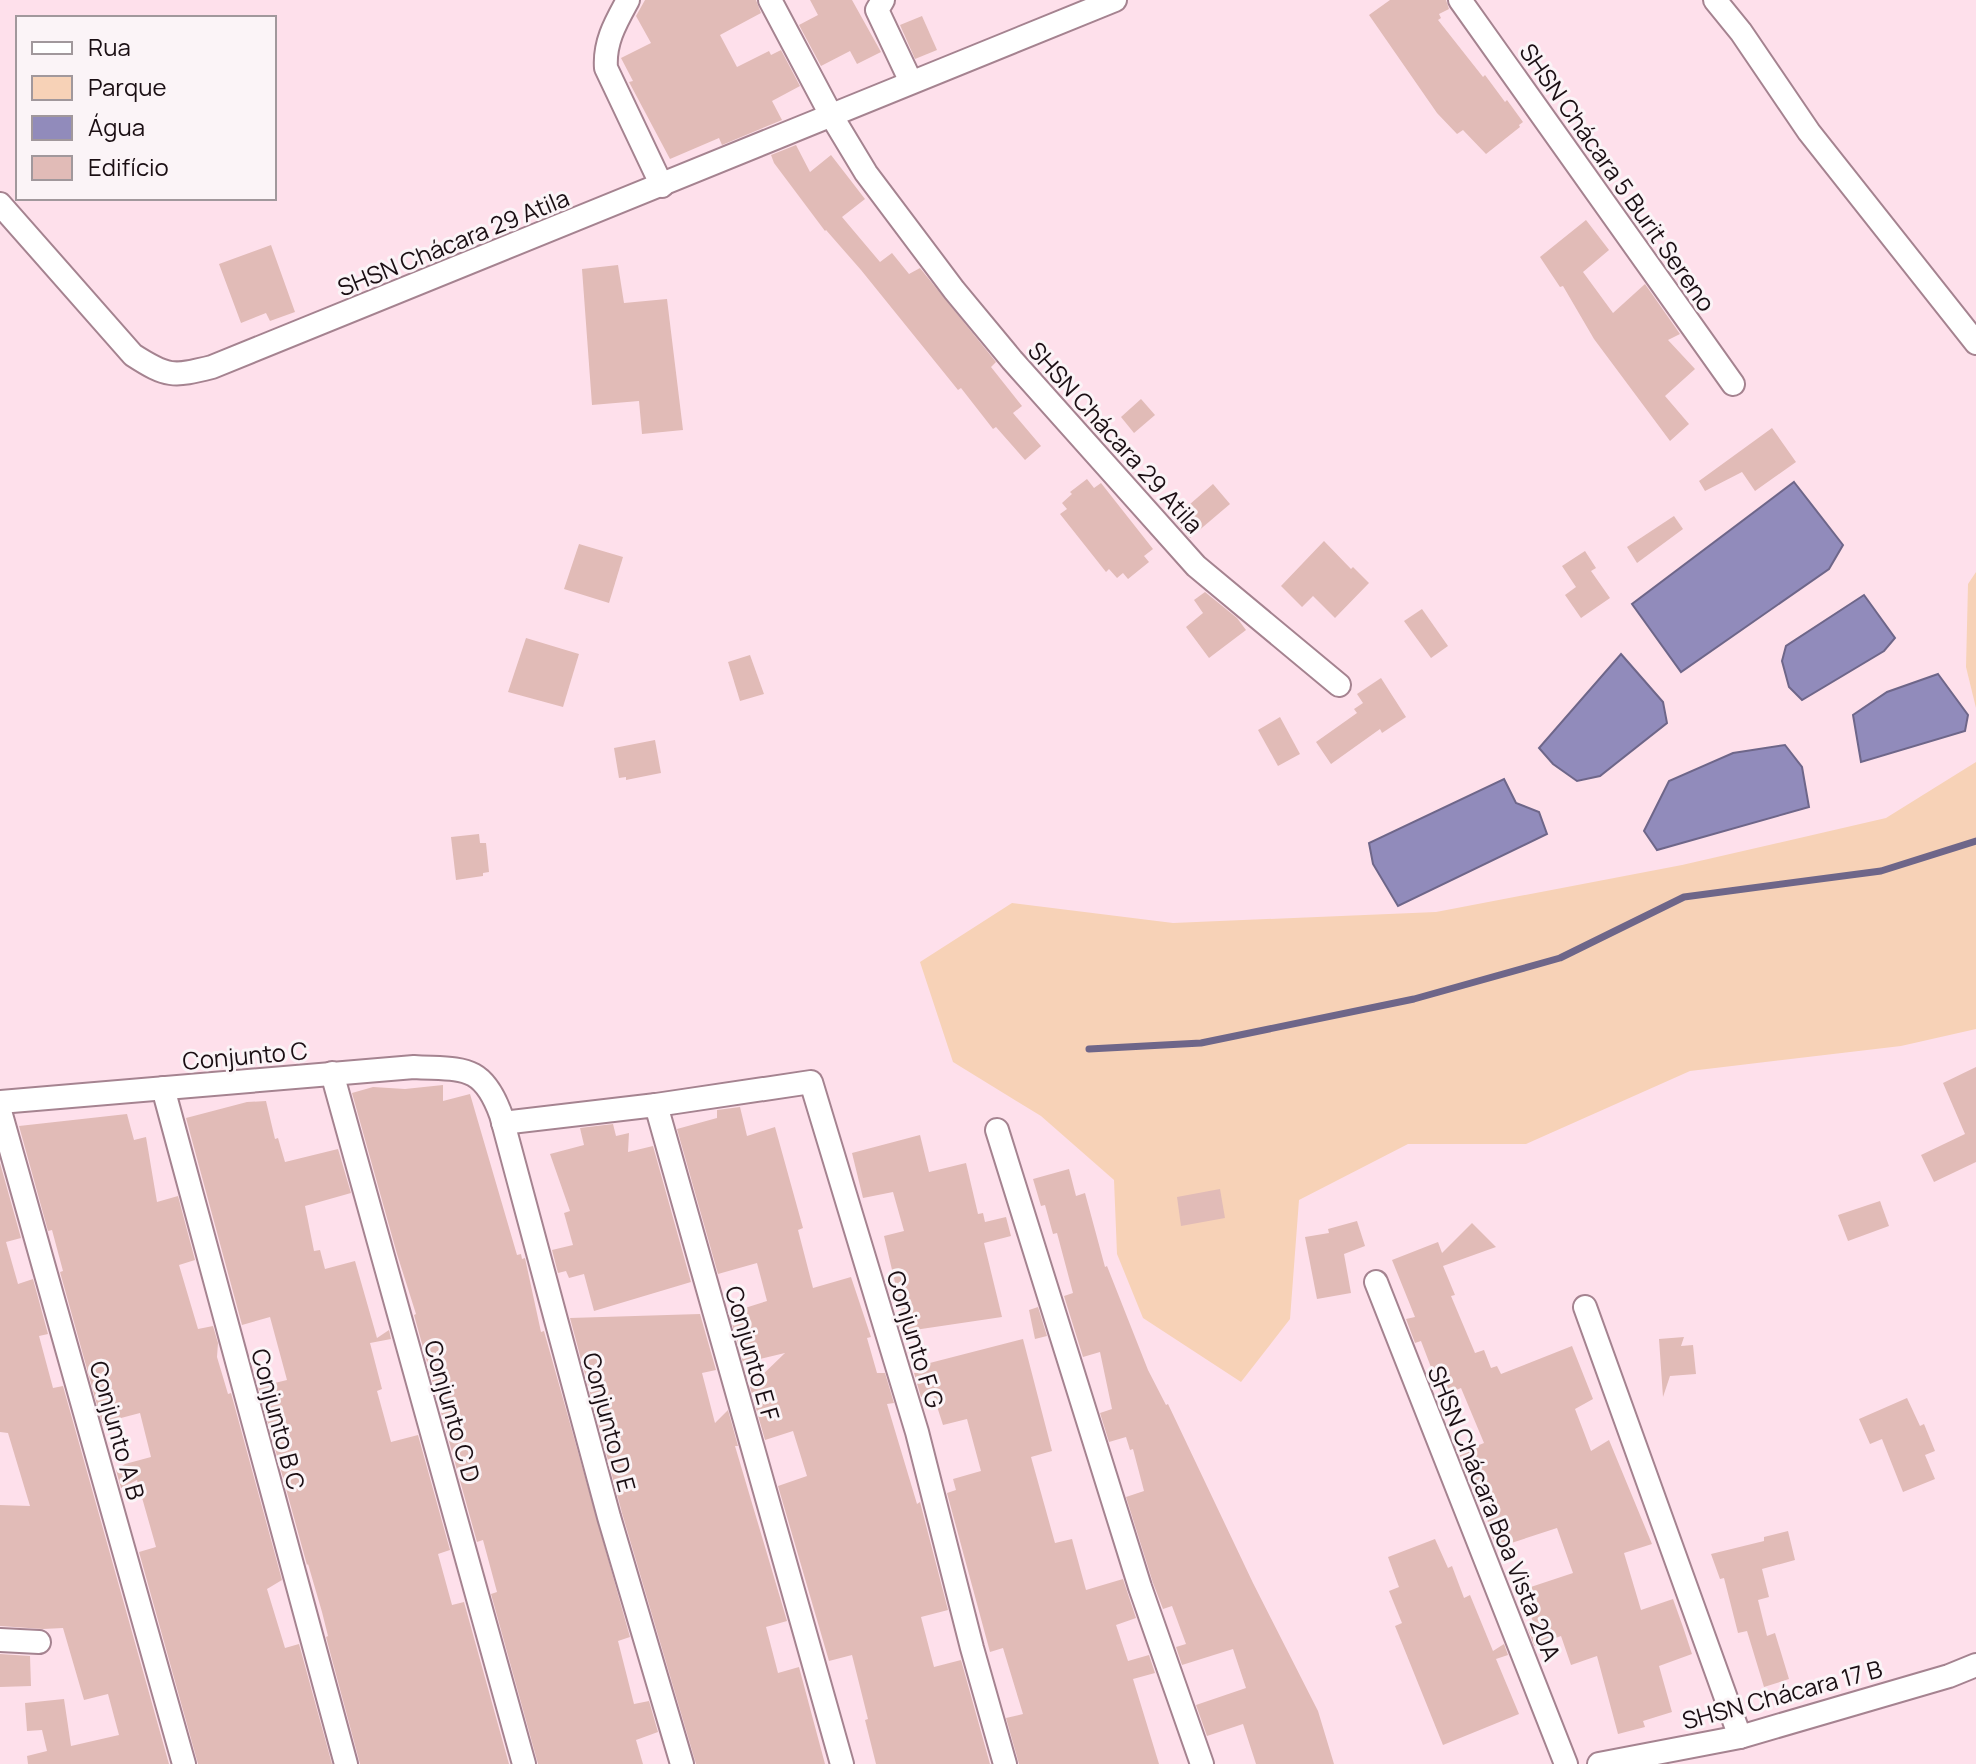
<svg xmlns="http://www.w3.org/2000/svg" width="1976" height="1764" font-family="Manrope,sans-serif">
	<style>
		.green { fill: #f7d2b7 }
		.water { fill: #918bbb; stroke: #6e6689; stroke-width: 2 }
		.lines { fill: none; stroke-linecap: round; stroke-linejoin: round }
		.stream { stroke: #6e6689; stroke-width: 7 }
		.building { fill: #e1bbb7 }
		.minor-casing { stroke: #a58390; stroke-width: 26 }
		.minor { stroke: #fff; stroke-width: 22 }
		.labels { text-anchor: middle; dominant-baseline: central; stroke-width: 6; stroke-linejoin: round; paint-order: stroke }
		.street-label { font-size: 24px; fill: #1b0f14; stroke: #fbf4f7 }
	</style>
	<rect width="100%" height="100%" fill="#fee0eb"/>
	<g class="green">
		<polygon points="1976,572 1976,708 1966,667 1968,584"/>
		<polygon points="1976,762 1976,1029 1901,1046 1690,1071 1526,1144 1408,1144 1299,1200 1290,1319 1241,1382 1143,1318 1117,1254 1114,1180 1041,1116 953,1062 920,962 1012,903 1173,923 1436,912 1682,865 1886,818"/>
	</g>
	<g class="water">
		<polygon points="1794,482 1843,545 1829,569 1681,672 1632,604"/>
		<polygon points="1864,595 1895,638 1884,651 1802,700 1789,687 1782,661 1786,646"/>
		<polygon points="1621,654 1663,702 1667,723 1600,776 1577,781 1553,764 1539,748"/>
		<polygon points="1938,674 1968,715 1965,731 1861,762 1853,715 1887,692"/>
		<polygon points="1785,745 1802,767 1809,807 1657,850 1644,831 1669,781 1733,753"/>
		<polygon points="1504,779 1516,803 1539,812 1547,834 1398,906 1373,864 1369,843"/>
	</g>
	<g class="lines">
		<polyline class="stream" points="1089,1049 1201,1043 1414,999 1560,958 1684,897 1881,871 1976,841"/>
	</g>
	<g class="building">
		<polygon points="645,0 756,0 761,13 720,35 737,67 769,51 771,55 781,50 800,86 772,101 782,120 722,145 719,138 670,159 629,82 633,81 621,58 651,43 636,16"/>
		<polygon points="810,0 852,0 881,52 857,64 850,51 821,66 799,25 818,15"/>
		<polygon points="1390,0 1446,0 1449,9 1439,14 1441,18 1438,20 1483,77 1485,75 1505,102 1507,100 1523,122 1519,125 1520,127 1486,154 1463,130 1457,134 1437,113 1369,15"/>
		<polygon points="922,16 937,50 915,59 900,25"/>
		<polygon points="796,145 810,172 831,155 865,199 842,217 880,262 892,253 909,274 920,268 996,362 991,367 1022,406 1013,413 1041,446 1025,460 996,427 993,429 961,388 958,390 861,270 826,230 825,231 774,163 771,155"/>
		<polygon points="1586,220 1609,250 1583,272 1613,313 1645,284 1680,334 1668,340 1695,369 1665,396 1689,424 1670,441 1594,339 1563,286 1560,287 1540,257"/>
		<polygon points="271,245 295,312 270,321 266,313 241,323 219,264"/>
		<polygon points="618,265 624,303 667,299 683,430 642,434 639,401 592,405 582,269"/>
		<polygon points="1141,399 1155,415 1134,433 1121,417"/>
		<polygon points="1772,428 1796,462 1755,491 1742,472 1705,491 1699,481"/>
		<polygon points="1087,479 1094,488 1101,483 1153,549 1144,556 1149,562 1128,579 1123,573 1117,578 1109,569 1106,572 1060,514 1067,509 1062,503 1072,494 1070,492"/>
		<polygon points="1213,484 1230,504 1190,538 1173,519"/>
		<polygon points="1674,516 1683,529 1637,563 1627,547"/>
		<polygon points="1324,541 1351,569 1353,567 1369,583 1335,618 1313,596 1302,607 1281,586"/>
		<polygon points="579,544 623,557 609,603 564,589"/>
		<polygon points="1585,551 1596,568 1591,571 1610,598 1581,618 1565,595 1576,587 1562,566"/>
		<polygon points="1205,592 1237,618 1246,630 1209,658 1186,627 1203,613 1194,600"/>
		<polygon points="1422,609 1448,646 1431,658 1404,621"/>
		<polygon points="526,638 579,654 563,707 508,692"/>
		<polygon points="750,655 764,694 740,701 728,662"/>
		<polygon points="1381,678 1406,717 1382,733 1380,729 1331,764 1316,742 1357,713 1354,709 1363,703 1357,694"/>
		<polygon points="1280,717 1300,754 1278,766 1258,730"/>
		<polygon points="655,740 661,773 626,780 626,777 619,778 614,748"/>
		<polygon points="479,834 480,843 486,843 489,872 483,873 483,876 456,880 451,837"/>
		<polygon points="1976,1067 1976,1162 1934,1182 1921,1155 1965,1134 1943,1083"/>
		<polygon points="443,1085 443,1101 470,1094 517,1255 521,1254 522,1259 525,1258 541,1332 544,1331 630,1637 618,1641 634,1704 649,1701 658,1732 636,1740 643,1764 538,1764 491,1594 497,1592 483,1540 477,1542 414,1315 416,1314 397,1254 352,1093 373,1087 405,1089"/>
		<polygon points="266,1101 275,1139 278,1138 285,1162 338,1149 351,1193 305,1206 314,1251 320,1250 325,1269 355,1261 377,1338 389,1330 391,1339 370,1343 382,1389 377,1391 391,1442 418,1435 450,1550 438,1554 452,1605 464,1602 509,1764 360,1764 326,1637 328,1636 322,1612 308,1564 307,1565 258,1387 287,1380 270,1317 242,1325 186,1118 247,1102"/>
		<polygon points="740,1107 747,1136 775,1127 803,1228 798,1230 813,1288 851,1277 871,1337 867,1338 877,1373 885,1373 894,1403 887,1404 917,1504 920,1502 948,1610 921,1617 934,1667 961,1660 990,1764 876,1764 865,1720 868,1719 852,1655 829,1661 778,1486 807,1476 793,1431 765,1440 750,1387 785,1353 743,1363 729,1313 767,1301 757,1263 718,1274 677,1129 717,1118 717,1110"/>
		<polygon points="127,1114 134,1140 146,1137 157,1202 178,1196 195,1260 179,1265 198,1329 213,1326 218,1343 217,1357 228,1394 231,1393 282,1580 267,1589 285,1648 299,1644 332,1764 198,1764 139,1552 156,1547 137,1480 121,1488 116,1470 125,1464 151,1457 140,1413 102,1423 60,1272 63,1271 52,1230 48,1231 19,1126"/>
		<polygon points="613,1124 616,1136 629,1133 628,1152 653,1146 691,1282 594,1311 584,1274 569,1278 566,1271 558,1273 552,1250 573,1245 564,1213 570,1211 550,1154 584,1145 580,1128"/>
		<polygon points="920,1135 929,1172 966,1163 978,1214 983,1213 985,1222 1006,1217 1011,1236 984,1243 1002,1317 901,1332 896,1313 902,1312 884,1236 904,1231 893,1192 863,1198 852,1153"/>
		<polygon points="0,1163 21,1238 6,1242 18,1284 33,1279 48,1334 39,1336 53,1388 63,1386 169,1764 28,1764 27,1756 47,1751 42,1730 27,1731 25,1703 64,1699 71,1746 119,1735 108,1694 84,1700 63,1628 43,1629 0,1626 0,1505 30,1506 8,1433 0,1432"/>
		<polygon points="1069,1169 1076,1196 1085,1193 1105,1267 1107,1266 1148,1370 1166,1405 1168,1404 1253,1583 1318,1711 1334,1764 1256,1764 1243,1724 1207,1736 1196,1705 1246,1688 1233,1649 1182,1665 1176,1647 1186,1644 1172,1606 1163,1609 1153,1583 1126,1497 1144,1491 1133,1449 1130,1450 1126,1437 1109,1442 1100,1413 1112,1409 1100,1352 1083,1357 1064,1296 1073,1293 1057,1233 1053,1234 1045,1205 1041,1206 1033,1179"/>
		<polygon points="1220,1189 1225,1218 1181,1226 1177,1197"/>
		<polygon points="1880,1201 1889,1226 1848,1241 1838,1215"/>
		<polygon points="1357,1221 1365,1246 1344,1254 1351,1293 1317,1299 1305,1237 1329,1233 1328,1229"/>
		<polygon points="1472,1223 1496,1247 1443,1266 1455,1295 1451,1296 1475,1353 1484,1350 1491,1368 1497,1366 1501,1374 1572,1346 1593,1399 1575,1409 1591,1451 1609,1440 1652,1544 1624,1553 1641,1610 1673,1599 1683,1627 1692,1654 1659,1666 1672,1712 1643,1721 1645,1727 1618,1734 1597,1656 1571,1665 1561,1636 1534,1646 1528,1629 1534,1625 1522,1590 1573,1573 1557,1528 1496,1548 1478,1490 1474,1491 1459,1453 1484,1443 1461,1388 1442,1396 1421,1341 1415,1343 1406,1319 1415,1317 1392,1260 1438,1242 1442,1253"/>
		<polygon points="1038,1307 1047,1336 1035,1339 1029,1310"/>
		<polygon points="700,1314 716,1370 702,1373 715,1423 728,1410 738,1446 735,1446 787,1621 766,1627 778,1673 799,1667 825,1764 696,1764 622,1513 570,1318"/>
		<polygon points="1684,1337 1681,1346 1693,1345 1696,1374 1670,1376 1663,1397 1659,1339"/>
		<polygon points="1023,1339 1052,1451 1031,1457 1055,1543 1072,1539 1086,1590 1123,1579 1136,1618 1116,1625 1128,1661 1149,1655 1155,1673 1133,1679 1159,1764 1019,1764 1006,1718 1023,1714 1003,1648 990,1652 947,1493 956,1490 953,1479 981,1471 967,1419 943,1425 933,1394 921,1397 914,1373 919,1373 918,1366"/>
		<polygon points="1907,1398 1920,1426 1924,1424 1935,1451 1925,1455 1935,1479 1903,1492 1882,1439 1870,1444 1859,1419"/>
		<polygon points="1788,1531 1795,1560 1762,1569 1769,1597 1758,1600 1767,1636 1775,1633 1789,1679 1764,1687 1747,1631 1738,1633 1724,1578 1720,1579 1711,1554 1764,1541 1764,1537"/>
		<polygon points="1435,1539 1448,1568 1452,1566 1464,1598 1470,1595 1493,1651 1504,1644 1508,1655 1496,1659 1519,1714 1443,1745 1395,1626 1402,1623 1389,1591 1399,1587 1388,1557"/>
		<polygon points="0,1654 30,1656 31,1686 0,1687"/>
	</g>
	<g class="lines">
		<g class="minor-casing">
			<g id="minor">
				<path d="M628,0C616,22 604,42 606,68L662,186"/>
				<polyline points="770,0 831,115 866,173 954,290 1012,360 1196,566 1339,685"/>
				<polyline points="883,0 877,10 911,82"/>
				<polyline points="1460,0 1733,384"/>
				<polyline points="1715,0 1741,32 1809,132 1976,343"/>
				<path d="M0,204L133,355C167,377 173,377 212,367L1115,0"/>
				<polyline points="332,1073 524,1764"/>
				<polyline points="163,1088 346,1764"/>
				<path d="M0,1102L414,1067C462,1070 482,1063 501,1115L609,1517L682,1764"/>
				<polyline points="656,1105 811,1082 917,1432 972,1648 1005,1764"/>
				<polyline points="0,1111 184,1764"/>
				<polyline points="503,1123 656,1105 842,1764"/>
				<polyline points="997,1130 1140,1587 1202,1764"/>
				<polyline points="1376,1282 1566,1764"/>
				<polyline points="1585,1307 1740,1737"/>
				<polyline points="0,1640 39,1642"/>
				<polyline points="1599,1764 1740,1737 1949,1676 1976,1665"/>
			</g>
		</g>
		<use href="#minor" class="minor"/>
	</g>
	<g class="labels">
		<g class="street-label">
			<text transform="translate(1618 177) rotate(55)">SHSN Chácara 5 Burit Sereno</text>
			<text transform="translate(453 242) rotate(-22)">SHSN Chácara 29 Atila</text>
			<text transform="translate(1116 437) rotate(48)">SHSN Chácara 29 Atila</text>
			<text transform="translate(245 1055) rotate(-5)">Conjunto C</text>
			<text transform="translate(916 1339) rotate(73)">Conjunto F G</text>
			<text transform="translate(753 1353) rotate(74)">Conjunto E F</text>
			<text transform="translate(453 1411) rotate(74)">Conjunto C D</text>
			<text transform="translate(279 1419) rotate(75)">Conjunto B C</text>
			<text transform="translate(610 1422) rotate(75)">Conjunto D E</text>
			<text transform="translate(118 1430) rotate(74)">Conjunto A B</text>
			<text transform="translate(1495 1513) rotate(68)">SHSN Chácara Boa Vista 20A</text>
			<text transform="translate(1782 1694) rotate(-15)">SHSN Chácara 17 B</text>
		</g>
	</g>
	<rect x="16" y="16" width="260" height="184" fill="#fbf4f7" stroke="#a1989c" stroke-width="2"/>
	<rect x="32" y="42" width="40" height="12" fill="#ffffff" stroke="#a1989c" stroke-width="2"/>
	<text x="88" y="56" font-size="24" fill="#1b0f14">Rua</text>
	<rect x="32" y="76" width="40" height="24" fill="#f7d2b7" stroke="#a1989c" stroke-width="2"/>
	<text x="88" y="96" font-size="24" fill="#1b0f14">Parque</text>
	<rect x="32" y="116" width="40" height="24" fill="#918bbb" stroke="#a1989c" stroke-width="2"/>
	<text x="88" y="136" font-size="24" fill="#1b0f14">Água</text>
	<rect x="32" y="156" width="40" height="24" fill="#e1bbb7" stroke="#a1989c" stroke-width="2"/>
	<text x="88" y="176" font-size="24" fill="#1b0f14">Edifício</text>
</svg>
